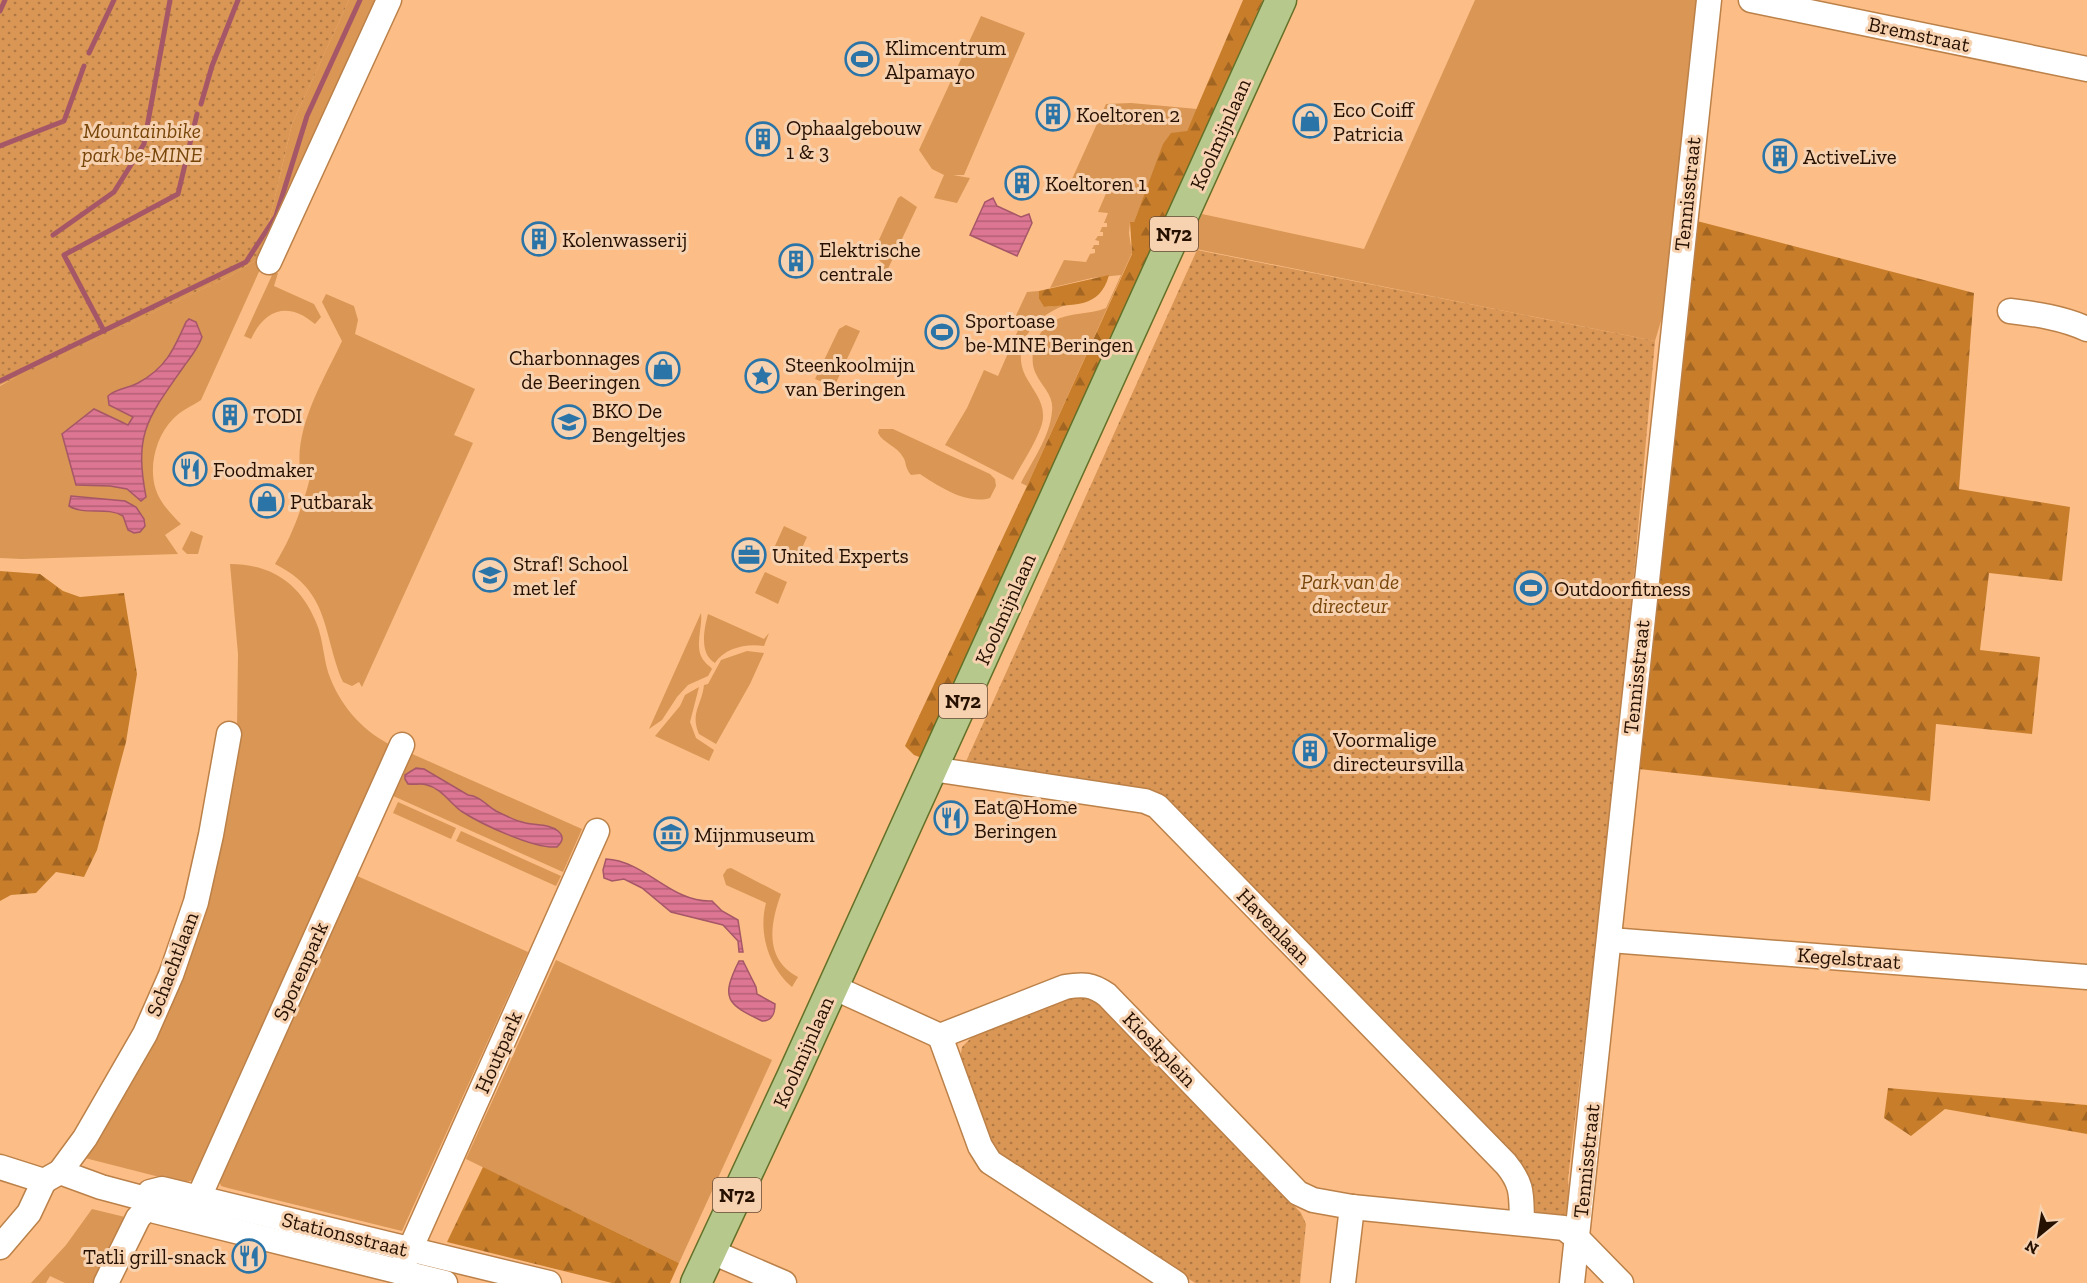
<svg xmlns="http://www.w3.org/2000/svg" width="2087" height="1283" font-family="'Zilla Slab',serif">
	<style>
		.grass { fill: #d99655 }
		.forest { fill: url(#forest-firs) }
		.park { fill: url(#park-dots) }
		.water { fill: url(#water-rules); stroke: #a65767; stroke-width: 1.5 }
		.lines { fill: none; stroke-linecap: round; stroke-linejoin: round }
		.stream { stroke: #a65767; stroke-width: 5 }
		.minor-casing { stroke: #bb8149; stroke-width: 27 }
		.major-casing { stroke: #647028; stroke-width: 33 }
		.minor { stroke: #fff; stroke-width: 24 }
		.major { stroke: #b6c88b; stroke-width: 30 }
		.labels { text-anchor: middle; dominant-baseline: central; stroke-width: 6; stroke-linejoin: round; paint-order: stroke }
		.shield { fill: #f7d2b1; stroke: #654a35; stroke-width: 1.5 }
		.shield-label { font-size: 20px; font-weight: bold; fill: #261000 }
		.street-label { font-size: 21px; fill: #261000; stroke: #f7d2b1 }
		.poi-label { font-size: 21px; fill: #261000; stroke: #f7d2b1; text-anchor: start }
		.park-label { font-size: 21px; font-style: italic; fill: #79460a; stroke: #f7d2b1 }
	</style>
	<defs>
		<pattern id="forest-firs" width="22" height="20" patternUnits="userSpaceOnUse" patternTransform="scale(1.5)"><rect width="22" height="20" fill="#c87d2b"/><path d="M5 1l3.5 6h-7zM16 11l3.5 6h-7z" fill="#a26522"/></pattern>
		<pattern id="park-dots" width="8" height="8" patternUnits="userSpaceOnUse" patternTransform="scale(1.5)"><rect width="8" height="8" fill="#d99655"/><path d="M2 2h.1M6 6h.1" fill="none" stroke="#b07944" stroke-width="1.8" stroke-linecap="round"/></pattern>
		<pattern id="water-rules" width="6" height="5" patternUnits="userSpaceOnUse" patternTransform="scale(1.5)"><rect width="6" height="5" fill="#dd7693"/><path d="M0 2.5h6" fill="none" stroke="#b35f76"/></pattern>
	</defs>
	<rect width="100%" height="100%" fill="#fcbe86"/>
	<g class="grass">
		<path d="M349,0H382L201,400C192,406 180,411 173,419C156,436 148,467 156,490C160,503 172,515 181,524L165,535L178,554L22,559L0,558V386L20,375L228,277L261,257L292,124Z"/>
		<polygon points="1475,0 1697,0 1664,311 1655,341 1186,247 1202,214 1364,249"/>
		<polygon points="981,16 1025,33 964,175 953,175 970,178 957,203 934,198 944,175 932,169 919,150"/>
		<path d="M1131,103L1197,109L1187,131L1148,185L1134,222H1130L1129,233L1132,253L1027,486L1021,483C1032,461 1050,437 1052,411C1054,395 1042,387 1036,374C1027,357 1037,330 1053,321C1070,312 1089,315 1106,308L1121,275L1092,278L1050,288L1064,260L1086,262L1090,254L1095,253V249H1092L1094,245H1099V241L1095,240L1098,236H1103V232H1100L1102,227H1107V223H1104L1108,213L1098,212L1111,182L1072,179L1106,104Z"/>
		<polygon points="901,196 917,207 886,273 882,272 885,265 876,258 873,253 898,198"/>
		<path d="M274,271L278,273L274,286L314,304L321,317L315,324C288,301 265,309 251,339L244,336Z"/>
		<path d="M1039,291V299L1044,307L1066,305C1038,314 1010,343 1025,375C1032,389 1044,401 1043,417C1043,432 1021,465 1013,480L945,445L967,408L984,370L998,376L1019,328L1012,324L1027,292Z"/>
		<path d="M326,294L354,306L358,320L355,334L475,389L454,435L473,443L362,687L359,682L352,686L343,682C322,633 331,592 275,564C293,535 304,503 312,470L300,469C295,426 324,379 342,341L322,302Z"/>
		<polygon points="846,325 860,331 834,387 815,379 839,329"/>
		<path d="M879,429H893L990,474L995,479L996,486L990,498C967,505 938,486 920,474L911,475C904,466 907,463 903,457C897,446 883,443 878,433Z"/>
		<polygon points="784,526 807,537 797,559 774,548"/>
		<polygon points="191,531 203,536 198,554 187,554 182,549"/>
		<path d="M230,564C271,564 300,583 316,622C324,640 323,662 331,680C343,709 365,733 393,746L197,1176L193,1180L183,1183L81,1157L154,1034L237,728L238,654Z"/>
		<polygon points="765,572 787,582 778,604 755,593"/>
		<path d="M701,613C703,628 693,649 705,662C707,665 710,666 712,669L708,676L688,685L677,697L662,720L649,729Z"/>
		<path d="M708,614L764,639L769,633L764,646C747,643 724,648 715,663C699,654 704,629 708,614Z"/>
		<path d="M747,651L764,653L750,684L716,744L699,734C690,712 702,705 704,685L708,684L721,660Z"/>
		<polygon points="699,687 690,722 696,738 714,750 709,761 655,736 680,706 685,695"/>
		<polygon points="410,753 582,829 563,872 391,795"/>
		<polygon points="398,802 456,828 451,839 393,813"/>
		<polygon points="461,831 561,876 556,886 456,841"/>
		<path d="M731,868L781,894C770,924 764,959 798,977L792,987C769,967 758,933 766,903L726,885L723,875L727,869Z"/>
		<polygon points="355,875 528,952 402,1231 228,1188 221,1186 219,1180"/>
		<polygon points="556,960 772,1060 679,1263 466,1159"/>
		<polygon points="92,1209 129,1218 98,1283 65,1283 50,1276 46,1283 31,1283 66,1245"/>
	</g>
	<g class="forest">
		<polygon points="1243,0 1263,0 922,758 914,755 905,746 1027,486 1132,254 1130,222 1134,222 1163,144 1171,133 1187,131"/>
		<polygon points="1697,221 1974,293 1959,489 2070,507 2062,581 1989,573 1980,650 2040,657 2032,734 1936,724 1930,801 1639,769"/>
		<path d="M1109,275C1100,309 1073,304 1044,307L1039,299V291Z"/>
		<polygon points="0,571 40,574 63,591 80,597 124,593 137,674 126,742 97,850 84,877 56,872 36,893 11,895 0,901"/>
		<polygon points="1888,1088 2087,1105 2087,1134 1945,1109 1911,1136 1884,1118"/>
		<polygon points="483,1167 679,1263 670,1283 612,1283 447,1242"/>
	</g>
	<g class="park">
		<polygon points="0,0 349,0 292,124 261,257 228,277 0,385"/>
		<polygon points="1197,250 1655,341 1616,773 1568,1179 1570,1209 1568,1213 1556,1219 1537,1213 1177,814 963,768"/>
		<polygon points="1080,993 1093,996 1301,1213 1306,1224 1300,1283 1195,1283 997,1153 994,1151 960,1059 962,1047 976,1033"/>
	</g>
	<g class="water">
		<polygon points="993,198 997,206 1021,217 1029,214 1032,223 1017,256 970,235 985,202"/>
		<path d="M189,319L196,322L202,337C198,349 189,359 182,369C147,419 134,434 146,497L141,501L127,489L110,486L76,485L62,434L94,409L128,425L133,417L109,405L108,396C115,389 129,388 138,383C166,368 174,349 186,322Z"/>
		<path d="M71,496L125,501L136,507L144,519L145,526L140,532L134,533L128,530L123,516C107,506 85,516 69,506Z"/>
		<path d="M416,768L424,769L468,795C480,796 486,805 496,811C504,815 514,820 522,822C534,826 548,823 558,831C565,837 562,842 557,847C534,849 481,824 461,811C450,803 441,788 427,785C422,783 415,785 408,784L405,779V775Z"/>
		<path d="M606,859C646,861 671,903 712,901L722,911L738,920L743,952H739L738,941L723,925L671,912L642,888L624,879L612,881L604,878L603,870Z"/>
		<path d="M739,961H743L756,987L757,994L775,1004C775,1013 773,1021 762,1021C727,1004 720,999 739,961Z"/>
	</g>
	<g class="lines">
		<g class="stream">
			<polyline points="0,11 5,0"/>
			<polyline points="89,53 114,0"/>
			<polyline points="201,104 212,66 238,0"/>
			<polyline points="0,146 64,121 84,66"/>
			<polyline points="53,235 114,192 144,144 170,0"/>
			<polyline points="104,331 64,255 178,194 197,114"/>
			<polyline points="74,345 246,262 276,216 307,116 360,0"/>
			<polyline points="0,381 72,346"/>
		</g>
		<g class="minor-casing">
			<g id="minor">
				<polyline points="1751,0 2087,69"/>
				<polyline points="269,262 389,0"/>
				<path d="M2010,311C2036,314 2063,318 2087,329"/>
				<path d="M932,769L1145,801L1157,806L1506,1164C1524,1186 1521,1196 1522,1223"/>
				<polyline points="1610,940 2087,977"/>
				<path d="M833,987L940,1036L1065,987C1083,984 1092,984 1107,995L1298,1193L1313,1200L1352,1207L1564,1228L1577,1238L1621,1283"/>
				<polyline points="940,1036 980,1146 990,1162 1176,1283"/>
				<polyline points="0,1167 44,1181 60,1172 85,1138 145,1034 171,975 196,902 211,835 229,734"/>
				<polyline points="60,1172 101,1187 146,1199"/>
				<polyline points="199,1197 402,745"/>
				<polyline points="146,1199 150,1192 162,1189 549,1283"/>
				<polyline points="146,1199 149,1206 155,1211 445,1283"/>
				<polyline points="0,1247 29,1213 44,1181"/>
				<polyline points="710,1251 784,1283"/>
				<polyline points="400,1272 597,831"/>
				<polyline points="106,1283 138,1218 149,1206"/>
				<polyline points="1343,1283 1352,1207"/>
				<path d="M1572,1283C1619,855 1662,428 1709,0"/>
			</g>
		</g>
		<g class="major-casing">
			<polyline id="major" points="696,1283 792,1077 1281,0"/>
		</g>
		<use href="#minor" class="minor"/>
		<use href="#major" class="major"/>
	</g>
	<defs>
		<g id="stadium-ring" transform="scale(1.725)"><circle r="9.5" fill="#f7d2b1" stroke="#2b74a8" stroke-width="1.5"/><path d="M0-5a6.5 5 0 1 0 0 10a6.5 5 0 1 0 0-10ZM-3.5-1.8h7v3.6h-7Z" fill="#2b74a8"/></g>
		<g id="building-ring" transform="scale(1.725)"><circle r="9.5" fill="#f7d2b1" stroke="#2b74a8" stroke-width="1.5"/><path d="M-4-6H4V6H1V3H-1V6H-4ZM-2.5-4.3h1.7v1.8h-1.7ZM.8-4.3h1.7v1.8H.8ZM-2.5-1h1.7V.8h-1.7ZM.8-1h1.7V.8H.8Z" fill="#2b74a8"/></g>
		<g id="shop-ring" transform="scale(1.725)"><circle r="9.5" fill="#f7d2b1" stroke="#2b74a8" stroke-width="1.5"/><path d="M-5-2.5h2.3a2.7 3.5 0 0 1 5.4 0H5L5.5 6h-11ZM-1.5-2.5h3a1.5 2.3 0 0 0-3 0Z" fill="#2b74a8"/></g>
		<g id="sight-ring" transform="scale(1.725)"><circle r="9.5" fill="#f7d2b1" stroke="#2b74a8" stroke-width="1.5"/><path d="M0-6L1.8-2.2L6-1.7L2.9 1.2L3.7 5.4L0 3.3L-3.7 5.4L-2.9 1.2L-6-1.7L-1.8-2.2Z" fill="#2b74a8"/></g>
		<g id="school-ring" transform="scale(1.725)"><circle r="9.5" fill="#f7d2b1" stroke="#2b74a8" stroke-width="1.5"/><path d="M0-5L7-2L0 1L-7-2ZM-4 1L0 2.5L4 1V4Q0 6-4 4Z" fill="#2b74a8"/></g>
		<g id="restaurant-ring" transform="scale(1.725)"><circle r="9.5" fill="#f7d2b1" stroke="#2b74a8" stroke-width="1.5"/><path d="M-5-6h1v4h1v-4h1v4h1v-4h1v5L-1.5 .5V6h-2V.5L-5-1ZM5-6V6H3V1.5H1.5Q1.5-4 5-6Z" fill="#2b74a8"/></g>
		<g id="office-ring" transform="scale(1.725)"><circle r="9.5" fill="#f7d2b1" stroke="#2b74a8" stroke-width="1.5"/><path d="M-6-3h4V-5.5h4V-3h4V5H-6ZM-1-4.5V-3h2v-1.5ZM-6 0V1H6V0Z" fill="#2b74a8"/></g>
		<g id="museum-ring" transform="scale(1.725)"><circle r="9.5" fill="#f7d2b1" stroke="#2b74a8" stroke-width="1.5"/><path d="M0-6L6-3V-2H-6V-3ZM-5-1h2V3h-2ZM-1-1h2V3h-2ZM3-1h2V3H3ZM-6 4H6V6H-6Z" fill="#2b74a8"/></g>
	</defs>
	<g fill-rule="evenodd">
		<use href="#stadium-ring" x="862" y="59"/>
		<use href="#building-ring" x="1053" y="114"/>
		<use href="#shop-ring" x="1310" y="121"/>
		<use href="#building-ring" x="763" y="139"/>
		<use href="#building-ring" x="1780" y="156"/>
		<use href="#building-ring" x="1022" y="183"/>
		<use href="#building-ring" x="539" y="239"/>
		<use href="#building-ring" x="796" y="261"/>
		<use href="#stadium-ring" x="942" y="332"/>
		<use href="#shop-ring" x="663" y="369"/>
		<use href="#sight-ring" x="762" y="376"/>
		<use href="#building-ring" x="230" y="415"/>
		<use href="#school-ring" x="569" y="422"/>
		<use href="#restaurant-ring" x="190" y="469"/>
		<use href="#shop-ring" x="267" y="501"/>
		<use href="#office-ring" x="749" y="555"/>
		<use href="#school-ring" x="490" y="575"/>
		<use href="#stadium-ring" x="1531" y="588"/>
		<use href="#building-ring" x="1310" y="751"/>
		<use href="#restaurant-ring" x="951" y="818"/>
		<use href="#museum-ring" x="671" y="834"/>
		<use href="#restaurant-ring" x="249" y="1256"/>
	</g>
	<g class="labels">
		<g class="shield">
			<rect x="1150" y="217" width="48" height="34" rx="4.5"/>
			<rect x="939" y="684" width="48" height="34" rx="4.5"/>
			<rect x="713" y="1178" width="48" height="34" rx="4.5"/>
		</g>
		<g class="shield-label">
			<text x="1174" y="234">N72</text>
			<text x="963" y="701">N72</text>
			<text x="737" y="1195">N72</text>
		</g>
		<g class="street-label">
			<text transform="translate(1919 34) rotate(12)">Bremstraat</text>
			<text transform="translate(1220 134) rotate(-66)">Koolmijnlaan</text>
			<text transform="translate(1687 194) rotate(-84)">Tennisstraat</text>
			<text transform="translate(1005 609) rotate(-66)">Koolmijnlaan</text>
			<text transform="translate(1636 677) rotate(-84)">Tennisstraat</text>
			<text transform="translate(1274 926) rotate(46)">Havenlaan</text>
			<text transform="translate(1849 958) rotate(4)">Kegelstraat</text>
			<text transform="translate(172 964) rotate(-69)">Schachtlaan</text>
			<text transform="translate(300 971) rotate(-66)">Sporenpark</text>
			<text transform="translate(1160 1049) rotate(46)">Kioskplein</text>
			<text transform="translate(498 1052) rotate(-66)">Houtpark</text>
			<text transform="translate(803 1052) rotate(-66)">Koolmijnlaan</text>
			<text transform="translate(1586 1161) rotate(-84)">Tennisstraat</text>
			<text transform="translate(345 1234) rotate(14)">Stationsstraat</text>
		</g>
		<g class="poi-label">
			<text x="885" y="47">Klimcentrum<tspan x="885" dy="24">Alpamayo</tspan></text>
			<text x="1333" y="109">Eco Coiff<tspan x="1333" dy="24">Patricia</tspan></text>
			<text x="1076" y="114">Koeltoren 2</text>
			<text x="786" y="127">Ophaalgebouw<tspan x="786" dy="24">1 &amp; 3</tspan></text>
			<text x="1803" y="156">ActiveLive</text>
			<text x="1045" y="183">Koeltoren 1</text>
			<text x="562" y="239">Kolenwasserij</text>
			<text x="819" y="249">Elektrische<tspan x="819" dy="24">centrale</tspan></text>
			<text x="965" y="320">Sportoase<tspan x="965" dy="24">be-MINE Beringen</tspan></text>
			<text x="640" y="357" text-anchor="end">Charbonnages<tspan x="640" dy="24">de Beeringen</tspan></text>
			<text x="785" y="364">Steenkoolmijn<tspan x="785" dy="24">van Beringen</tspan></text>
			<text x="592" y="410">BKO De<tspan x="592" dy="24">Bengeltjes</tspan></text>
			<text x="253" y="415">TODI</text>
			<text x="213" y="469">Foodmaker</text>
			<text x="290" y="501">Putbarak</text>
			<text x="772" y="555">United Experts</text>
			<text x="513" y="563">Straf! School<tspan x="513" dy="24">met lef</tspan></text>
			<text x="1554" y="588">Outdoorfitness</text>
			<text x="1333" y="739">Voormalige<tspan x="1333" dy="24">directeursvilla</tspan></text>
			<text x="974" y="806">Eat@Home<tspan x="974" dy="24">Beringen</tspan></text>
			<text x="694" y="834">Mijnmuseum</text>
			<text x="226" y="1256" text-anchor="end">Tatli grill-snack</text>
		</g>
		<g class="park-label">
			<text x="142" y="130">Mountainbike<tspan x="142" dy="24">park be-MINE</tspan></text>
			<text x="1350" y="581">Park van de<tspan x="1350" dy="24">directeur</tspan></text>
		</g>
	</g>
	<g transform="translate(2039 1235) rotate(210)" stroke="#f7d2b1" stroke-width="4.5" paint-order="stroke">
	<path d="M0-4.5L10 22L0 15L-10 22Z" fill="#261000"/>
	<text y="-9" font-size="16" font-weight="bold" text-anchor="middle" fill="#261000">N</text>
	</g>
</svg>
